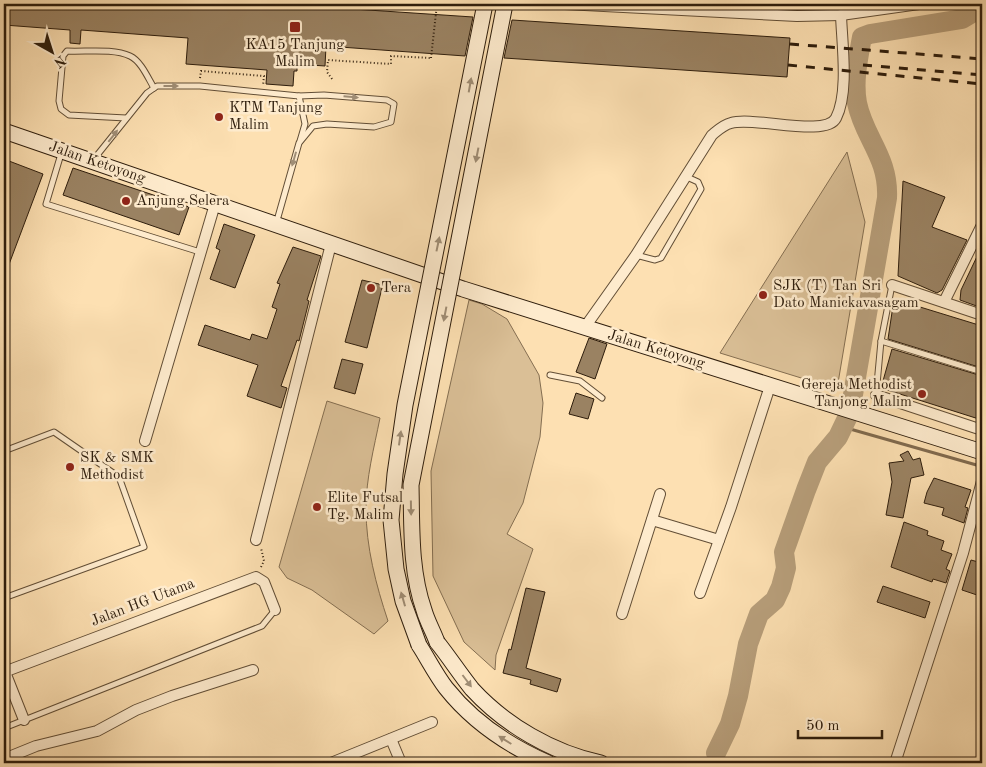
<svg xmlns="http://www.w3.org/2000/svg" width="986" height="767" font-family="'Old Standard TT',serif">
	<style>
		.green { fill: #dabf96; stroke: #846e51 }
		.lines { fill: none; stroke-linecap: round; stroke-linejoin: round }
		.stream { stroke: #806a4e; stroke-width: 3 }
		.river { stroke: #b79e7a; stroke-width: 20 }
		.building { fill: #9a8262; stroke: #2e1d0c }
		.lane-casing { stroke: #624e36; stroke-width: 7 }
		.street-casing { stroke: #624e36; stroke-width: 12 }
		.secondary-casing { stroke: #2e1d0c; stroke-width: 17 }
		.path { stroke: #2e1d0c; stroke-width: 2; stroke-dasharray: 1 2.5; stroke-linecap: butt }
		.lane { stroke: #feebcd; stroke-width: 5 }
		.street { stroke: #feebcd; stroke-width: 10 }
		.secondary { stroke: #feebcd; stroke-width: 15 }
		.rail { stroke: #2e1d0c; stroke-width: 3; stroke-dasharray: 9 9; stroke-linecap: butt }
		.secondary-bridge-casing { stroke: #2e1d0c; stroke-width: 17; stroke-linecap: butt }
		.path-bridge { stroke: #2e1d0c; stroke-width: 2; stroke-dasharray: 1 2.5; stroke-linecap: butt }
		.secondary-bridge { stroke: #feebcd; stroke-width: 15 }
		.oneway { fill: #a08e76 }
		.poi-dot { fill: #8f2418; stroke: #feebcd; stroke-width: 2 }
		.labels { text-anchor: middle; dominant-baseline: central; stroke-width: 5; stroke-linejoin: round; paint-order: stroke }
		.poi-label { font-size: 15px; fill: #2e1d0c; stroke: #feebcd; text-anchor: start }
		.street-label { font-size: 15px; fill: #2e1d0c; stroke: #feebcd }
	</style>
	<rect width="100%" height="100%" fill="#fde0b2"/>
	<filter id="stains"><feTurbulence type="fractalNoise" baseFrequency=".004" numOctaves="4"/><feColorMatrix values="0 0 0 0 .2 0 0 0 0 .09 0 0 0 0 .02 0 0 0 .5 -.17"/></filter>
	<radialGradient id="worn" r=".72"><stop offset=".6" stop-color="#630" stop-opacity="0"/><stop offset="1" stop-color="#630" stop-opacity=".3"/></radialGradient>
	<g class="green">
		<polygon points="847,152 865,222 837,389 720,353"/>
		<polygon points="469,300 482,304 507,319 539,375 543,403 540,437 523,503 507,534 533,549 496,655 495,670 464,642 433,576 431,471"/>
		<path d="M327,401L380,418C374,448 366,478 366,509C366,547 376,585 388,621L374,634L312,590L287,578L279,567Z"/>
	</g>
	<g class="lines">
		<polyline class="stream" points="843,427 980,466"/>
		<path class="river" d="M716,753L730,724L738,696L748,644L759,614L775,600L781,587L786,568L784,552L806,490L817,462L838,437L850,412L887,198C889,157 864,138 857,103C853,81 858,59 862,37L870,34L962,19L982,7"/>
	</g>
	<g class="building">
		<polygon points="4,4 323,4 323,7 473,17 465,56 326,46 325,66 297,64 297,71 294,71 293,86 266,84 267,70 186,64 188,38 81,30 80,44 70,43 70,30 4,25"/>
		<polygon points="512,20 790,38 787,77 504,58"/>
		<polygon points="9,161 43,174 5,275 4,176"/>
		<polygon points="73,168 189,207 179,235 63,195"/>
		<polygon points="903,181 945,197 932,227 967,240 942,290 937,293 898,276"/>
		<polygon points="224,224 255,235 235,288 210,279 220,250 216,248"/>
		<polygon points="982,246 982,308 960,300 961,290"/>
		<polygon points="293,247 321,256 307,300 309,301 299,341 297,340 281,386 287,388 281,408 247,396 258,365 198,345 205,325 250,340 252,334 267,339 277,309 272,307 280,284 277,283"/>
		<polygon points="362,280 379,284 382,288 367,348 345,342"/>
		<polygon points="894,299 982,326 982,368 888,339"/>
		<polygon points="589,338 607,344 595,379 576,372"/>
		<polygon points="892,349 982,376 982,420 881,388"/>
		<polygon points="342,359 363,364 355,394 334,388"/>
		<polygon points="576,393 594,399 588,419 569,414"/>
		<polygon points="908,451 913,460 920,458 924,475 911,478 903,518 886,515 892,482 889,463 904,461 900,455"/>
		<polygon points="934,478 971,490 965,507 968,508 964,523 942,515 944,508 924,503 927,492"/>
		<polygon points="904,522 928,531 927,535 944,541 941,550 952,554 946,569 950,571 946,583 933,579 932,582 891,567"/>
		<polygon points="971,560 982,563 982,588 980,596 962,590"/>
		<polygon points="883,586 930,602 925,618 877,602"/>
		<polygon points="526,588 545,592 526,668 561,679 557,692 530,684 531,680 503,673 509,649 511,650"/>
	</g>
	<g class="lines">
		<g class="lane-casing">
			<g id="lane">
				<polyline points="299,96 305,124 300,141"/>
				<path d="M126,118L69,115L61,109L59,101L63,56L67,51C86,52 113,48 130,56C141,61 148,78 154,88"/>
				<polyline points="61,154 46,204 200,252"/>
				<polyline points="94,159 147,93 157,86 200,86 299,96 324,95 387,100 394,104 391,122 374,127 327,124 313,126 299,143 276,224"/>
				<polyline points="636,255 655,260 661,258 701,189 698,182 687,177"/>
				<polyline points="881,341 982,372"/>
				<polyline points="550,375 580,381 602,398"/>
				<polyline points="876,395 881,341 892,285"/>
				<polyline points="4,451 54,432 119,477 144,547 4,598"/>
				<polyline points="4,728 262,626 275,610"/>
			</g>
		</g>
		<g class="street-casing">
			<g id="street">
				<polyline points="565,4 797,16 841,15 919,4"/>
				<polyline points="892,285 982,315"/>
				<polyline points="944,302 982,225"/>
				<path d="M585,327L636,255L712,135C718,130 723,125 731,123C754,116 826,138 836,118C849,93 842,44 841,15"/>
				<polyline points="876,395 982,430"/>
				<polyline points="145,441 215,204"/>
				<polyline points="652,520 719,540"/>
				<polyline points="256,540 331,244"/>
				<polyline points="700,593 731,507 770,386"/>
				<polyline points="622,614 660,494"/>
				<polyline points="4,672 256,577 264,582 275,610"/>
				<polyline points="5,672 24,720"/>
				<polyline points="391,739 401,763"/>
				<polyline points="4,759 36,746 97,731 136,710 172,696 253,670"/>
				<polyline points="331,763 432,722"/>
				<polyline points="895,763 963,553 982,481"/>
			</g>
		</g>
		<g class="secondary-casing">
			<g id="secondary">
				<polyline points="4,131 463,289 982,452"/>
				<path d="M437,642C449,657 460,674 472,689C505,725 553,753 601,763"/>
				<path d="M419,645C428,659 436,675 446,688C473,722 509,746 548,763"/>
			</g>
		</g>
		<g class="path">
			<polyline points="200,78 201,71 264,76 263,86"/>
			<polyline points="332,79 327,72 328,60 391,64 391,56 431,58"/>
			<polyline points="261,567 264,561 261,548"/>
		</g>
		<use href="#lane" class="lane"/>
		<use href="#street" class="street"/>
		<use href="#secondary" class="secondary"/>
		<g class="rail">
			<polyline points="790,44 982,59"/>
			<polyline points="788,65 982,84"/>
			<polyline points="863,65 982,75"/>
		</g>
		<g class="secondary-bridge-casing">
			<g id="secondary-bridge">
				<path d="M437,642C433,631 427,621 424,610C410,570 412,526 411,485L505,4"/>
				<polyline points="419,645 403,601 396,569 391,520 395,474 405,405 485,4"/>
			</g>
		</g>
		<polyline class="path-bridge" points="431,58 437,4"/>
		<use href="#secondary-bridge" class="secondary-bridge"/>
	</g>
	<defs><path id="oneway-solid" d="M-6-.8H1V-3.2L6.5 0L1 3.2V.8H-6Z" transform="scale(1.25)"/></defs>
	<g class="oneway">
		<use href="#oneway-solid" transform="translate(470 85) rotate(-80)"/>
		<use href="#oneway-solid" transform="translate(171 86)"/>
		<use href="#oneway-solid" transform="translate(351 97) rotate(5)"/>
		<use href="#oneway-solid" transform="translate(113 136) rotate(-52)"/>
		<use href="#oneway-solid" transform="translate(477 155) rotate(101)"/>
		<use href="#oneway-solid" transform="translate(294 159) rotate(106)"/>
		<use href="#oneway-solid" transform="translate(438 244) rotate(-78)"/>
		<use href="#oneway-solid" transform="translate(445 314) rotate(101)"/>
		<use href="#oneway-solid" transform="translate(400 438) rotate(-82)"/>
		<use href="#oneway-solid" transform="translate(411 508) rotate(89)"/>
		<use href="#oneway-solid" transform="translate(403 599) rotate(-106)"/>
		<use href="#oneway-solid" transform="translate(467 681) rotate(53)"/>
		<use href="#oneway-solid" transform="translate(505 740) rotate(-148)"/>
	</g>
	<g class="poi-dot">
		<rect x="289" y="21" width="12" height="12" rx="2.5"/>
		<circle cx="219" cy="117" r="5"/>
		<circle cx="126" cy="201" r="5"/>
		<circle cx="371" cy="288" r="5"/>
		<circle cx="763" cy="295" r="5"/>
		<circle cx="922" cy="394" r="5"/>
		<circle cx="70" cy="467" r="5"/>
		<circle cx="317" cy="507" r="5"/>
	</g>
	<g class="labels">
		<g class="poi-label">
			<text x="295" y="45" text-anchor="middle">KA15 Tanjung<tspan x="295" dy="17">Malim</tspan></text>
			<text x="229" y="108">KTM Tanjung<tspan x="229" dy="17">Malim</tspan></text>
			<text x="136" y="201">Anjung Selera</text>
			<text x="773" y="286">SJK (T) Tan Sri<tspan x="773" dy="17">Dato Manickavasagam</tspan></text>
			<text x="381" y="288">Tera</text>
			<text x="912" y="385" text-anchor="end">Gereja Methodist<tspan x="912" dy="17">Tanjong Malim</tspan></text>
			<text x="80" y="458">SK &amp; SMK<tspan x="80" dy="17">Methodist</tspan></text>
			<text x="327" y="498">Elite Futsal<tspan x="327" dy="17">Tg. Malim</tspan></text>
		</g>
		<g class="street-label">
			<text transform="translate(97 163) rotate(19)">Jalan Ketoyong</text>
			<text transform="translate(656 350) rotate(17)">Jalan Ketoyong</text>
			<text transform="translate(143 603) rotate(-21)">Jalan HG Utama</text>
		</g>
	</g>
	<rect width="986" height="767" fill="none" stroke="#fde0b2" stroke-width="20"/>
	<rect x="5" y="5" width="976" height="757" fill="none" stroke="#2e1d0c" stroke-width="2.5"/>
	<rect x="10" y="10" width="966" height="747" fill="none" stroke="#2e1d0c"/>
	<g transform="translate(52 52) rotate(141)" stroke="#feebcd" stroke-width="4" paint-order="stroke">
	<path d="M0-4L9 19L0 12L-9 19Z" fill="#2e1d0c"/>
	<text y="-8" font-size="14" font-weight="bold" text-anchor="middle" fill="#2e1d0c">N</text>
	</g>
	<path d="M798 730v8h84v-8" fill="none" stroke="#2e1d0c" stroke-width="2.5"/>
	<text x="806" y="730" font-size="15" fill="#2e1d0c" stroke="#feebcd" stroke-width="4" paint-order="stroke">50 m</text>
	<rect width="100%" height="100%" filter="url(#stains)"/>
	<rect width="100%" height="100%" fill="url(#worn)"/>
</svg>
